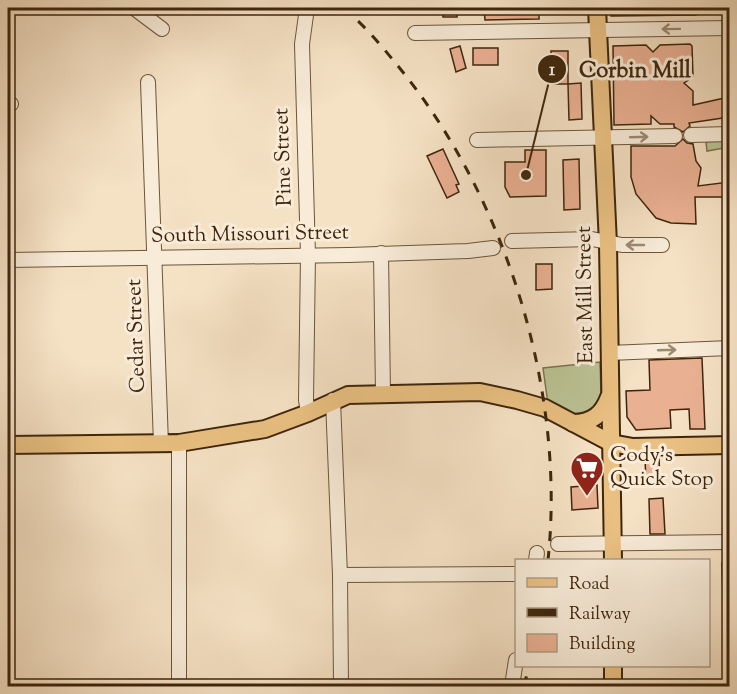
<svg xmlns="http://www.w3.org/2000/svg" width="737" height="694" font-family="'Sorts Mill Goudy',serif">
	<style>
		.green { fill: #bbc395; stroke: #7c7450; stroke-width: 1.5 }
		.building { fill: #eab092; stroke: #3e260c; stroke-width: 1.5 }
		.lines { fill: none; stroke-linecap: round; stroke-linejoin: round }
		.minor-casing { stroke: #6c553a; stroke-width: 16 }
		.major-casing { stroke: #3e260c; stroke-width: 20 }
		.minor { stroke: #f8ecd9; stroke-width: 14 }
		.major { stroke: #eac082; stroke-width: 16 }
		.rail { stroke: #3e260c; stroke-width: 3; stroke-dasharray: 10 10; stroke-linecap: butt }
		.oneway { stroke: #9b8972 }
		.labels { text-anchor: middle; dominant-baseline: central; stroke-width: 6; stroke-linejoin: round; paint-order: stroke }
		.street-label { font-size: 21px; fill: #3e260c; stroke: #f8ecd9 }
		.poi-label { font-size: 21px; fill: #3e260c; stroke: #f8ecd9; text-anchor: start }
		.leader { fill: none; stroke: #3e260c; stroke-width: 2 }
		.callout-dot { fill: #3e260c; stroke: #f8ecd9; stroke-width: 2 }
		.mark-label { font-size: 18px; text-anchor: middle; font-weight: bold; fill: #fff }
		.callout-label { font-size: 22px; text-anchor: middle; font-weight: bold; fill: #3e260c; stroke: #f8ecd9; stroke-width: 6; stroke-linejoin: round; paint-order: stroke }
	</style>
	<rect width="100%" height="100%" fill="#f5e1c4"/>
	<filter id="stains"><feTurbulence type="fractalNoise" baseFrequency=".00333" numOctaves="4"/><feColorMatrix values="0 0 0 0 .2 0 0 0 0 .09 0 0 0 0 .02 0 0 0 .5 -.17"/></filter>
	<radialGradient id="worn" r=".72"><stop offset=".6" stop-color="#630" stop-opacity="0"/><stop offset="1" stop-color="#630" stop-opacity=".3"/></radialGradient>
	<g class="green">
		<polygon points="729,139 729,160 726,160 724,148 707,151 706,142"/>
		<polygon points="600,362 601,394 599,406 582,418 548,404 543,368"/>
	</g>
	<g class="building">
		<polygon points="442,8 457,8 457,17 443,17"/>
		<polygon points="484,8 539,8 539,19 485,20"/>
		<polygon points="611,8 695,8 696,15 611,16"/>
		<polygon points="690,44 692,46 693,77 684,83 693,91 693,105 729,97 729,117 689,123 690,126 683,132 674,127 674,124 660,124 651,116 651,124 614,125 613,46 646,45 653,52 660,45"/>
		<polygon points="460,46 466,68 456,72 450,49"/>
		<rect x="473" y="48" width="25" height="17"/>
		<polygon points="551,51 568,51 568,84 552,84"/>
		<polygon points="581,83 582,119 569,120 568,84"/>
		<polygon points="683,139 687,143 693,144 696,161 701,168 698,186 729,182 729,197 695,197 696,224 671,223 656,218 636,194 631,177 631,146 675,146"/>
		<polygon points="443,149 459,184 456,185 459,192 447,198 427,156"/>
		<polygon points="525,150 546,150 546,196 510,197 505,187 505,162 525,162"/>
		<polygon points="579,159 580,209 564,210 563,160"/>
		<polygon points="536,264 552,264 552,289 536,290"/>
		<polygon points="702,358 705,429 690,429 689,409 670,410 671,428 636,430 627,417 626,391 650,390 649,360"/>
		<polygon points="645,457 659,457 660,484 646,485"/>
		<polygon points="597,485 598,508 572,510 571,487"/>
		<polygon points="663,498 665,534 650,534 649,499"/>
		<polygon points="722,563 729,563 729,600 723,601"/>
	</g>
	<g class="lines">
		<g class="minor-casing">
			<g id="minor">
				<polyline points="134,8 162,29"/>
				<polyline points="307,8 302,44 308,255 306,400 308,413"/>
				<polyline points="415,33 730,28"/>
				<polyline points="148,82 161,444"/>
				<polyline points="8,105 11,104"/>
				<polyline points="691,135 730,134"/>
				<polyline points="477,140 675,136"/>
				<polyline points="512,241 592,239 622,245 662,245"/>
				<polyline points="381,253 383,394"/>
				<polyline points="8,260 349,255 468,251 493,248"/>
				<polyline points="609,353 730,348"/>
				<polyline points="333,400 340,575 341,686"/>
				<polyline points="179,443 179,686"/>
				<polyline points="558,544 730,542"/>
				<polyline points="536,560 537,553"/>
				<polyline points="340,575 516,574"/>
				<polyline points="512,686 516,660"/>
			</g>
		</g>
		<g class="major-casing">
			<g id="major">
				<polyline points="597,8 608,244 613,560"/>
				<path d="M573,423C592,423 603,414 609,397"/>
				<polyline points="8,445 179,443 265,429 308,413 348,395 480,392 517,400 545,408 611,443 633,447 730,445"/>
				<polyline points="613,666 613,686"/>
			</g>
		</g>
		<use href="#minor" class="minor"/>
		<use href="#major" class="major"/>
		<g class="rail">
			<path d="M343,8C365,25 384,49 402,71C507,201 566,393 548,560"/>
			<polyline points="524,686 529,666"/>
		</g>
	</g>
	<defs><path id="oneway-shaft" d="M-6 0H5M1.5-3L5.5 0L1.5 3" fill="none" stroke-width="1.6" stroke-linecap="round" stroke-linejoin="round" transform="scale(1.5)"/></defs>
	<g class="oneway">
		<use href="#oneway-shaft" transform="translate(671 29) rotate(179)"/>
		<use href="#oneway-shaft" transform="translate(639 137) rotate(-2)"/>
		<use href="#oneway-shaft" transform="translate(635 245) rotate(180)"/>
		<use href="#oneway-shaft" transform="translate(667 350) rotate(-2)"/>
	</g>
	<defs>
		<g id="supermarket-pin" transform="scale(1.725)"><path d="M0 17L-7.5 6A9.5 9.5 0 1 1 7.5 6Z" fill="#8f2418" stroke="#f8ecd9"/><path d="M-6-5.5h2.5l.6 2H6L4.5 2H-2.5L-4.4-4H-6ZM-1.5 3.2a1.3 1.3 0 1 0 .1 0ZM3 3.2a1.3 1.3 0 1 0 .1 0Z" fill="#fff"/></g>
	</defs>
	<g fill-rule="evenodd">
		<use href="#supermarket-pin" x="587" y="468"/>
	</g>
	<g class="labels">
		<g class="street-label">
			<text transform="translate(284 157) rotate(-92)">Pine Street</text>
			<text transform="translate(250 235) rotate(-1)">South Missouri Street</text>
			<text transform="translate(586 295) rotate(-91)">East Mill Street</text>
			<text transform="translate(137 336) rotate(-92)">Cedar Street</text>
		</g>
		<g class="poi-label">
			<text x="610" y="456">Cody's<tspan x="610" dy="24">Quick Stop</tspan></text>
		</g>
	</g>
	<path class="leader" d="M526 175L552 69"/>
	<g class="callout-dot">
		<circle cx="526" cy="175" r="6"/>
		<circle cx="552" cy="69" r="15"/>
	</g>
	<g class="mark-label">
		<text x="552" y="75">1</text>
	</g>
	<g class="callout-label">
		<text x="635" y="77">Corbin Mill</text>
	</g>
	<rect width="737" height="694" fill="none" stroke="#f5e1c4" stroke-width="30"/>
	<rect x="9" y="9" width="719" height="676" fill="none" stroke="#3e260c" stroke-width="3"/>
	<rect x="15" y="15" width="707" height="664" fill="none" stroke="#3e260c" stroke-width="1.5"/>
	<rect x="515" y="559" width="195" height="108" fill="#f8ecd9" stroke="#ae9d87" stroke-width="1.5"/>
	<rect x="527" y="578" width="30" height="9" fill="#eac082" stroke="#ae9d87" stroke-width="1.5"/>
	<text x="569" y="589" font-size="18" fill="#3e260c">Road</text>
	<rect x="527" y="608" width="30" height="9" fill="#3e260c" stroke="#ae9d87" stroke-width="1.5"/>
	<text x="569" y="619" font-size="18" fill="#3e260c">Railway</text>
	<rect x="527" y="634" width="30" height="18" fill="#eab092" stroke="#ae9d87" stroke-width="1.5"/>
	<text x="569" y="649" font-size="18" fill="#3e260c">Building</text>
	<rect width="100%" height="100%" filter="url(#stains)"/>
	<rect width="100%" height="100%" fill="url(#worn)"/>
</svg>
